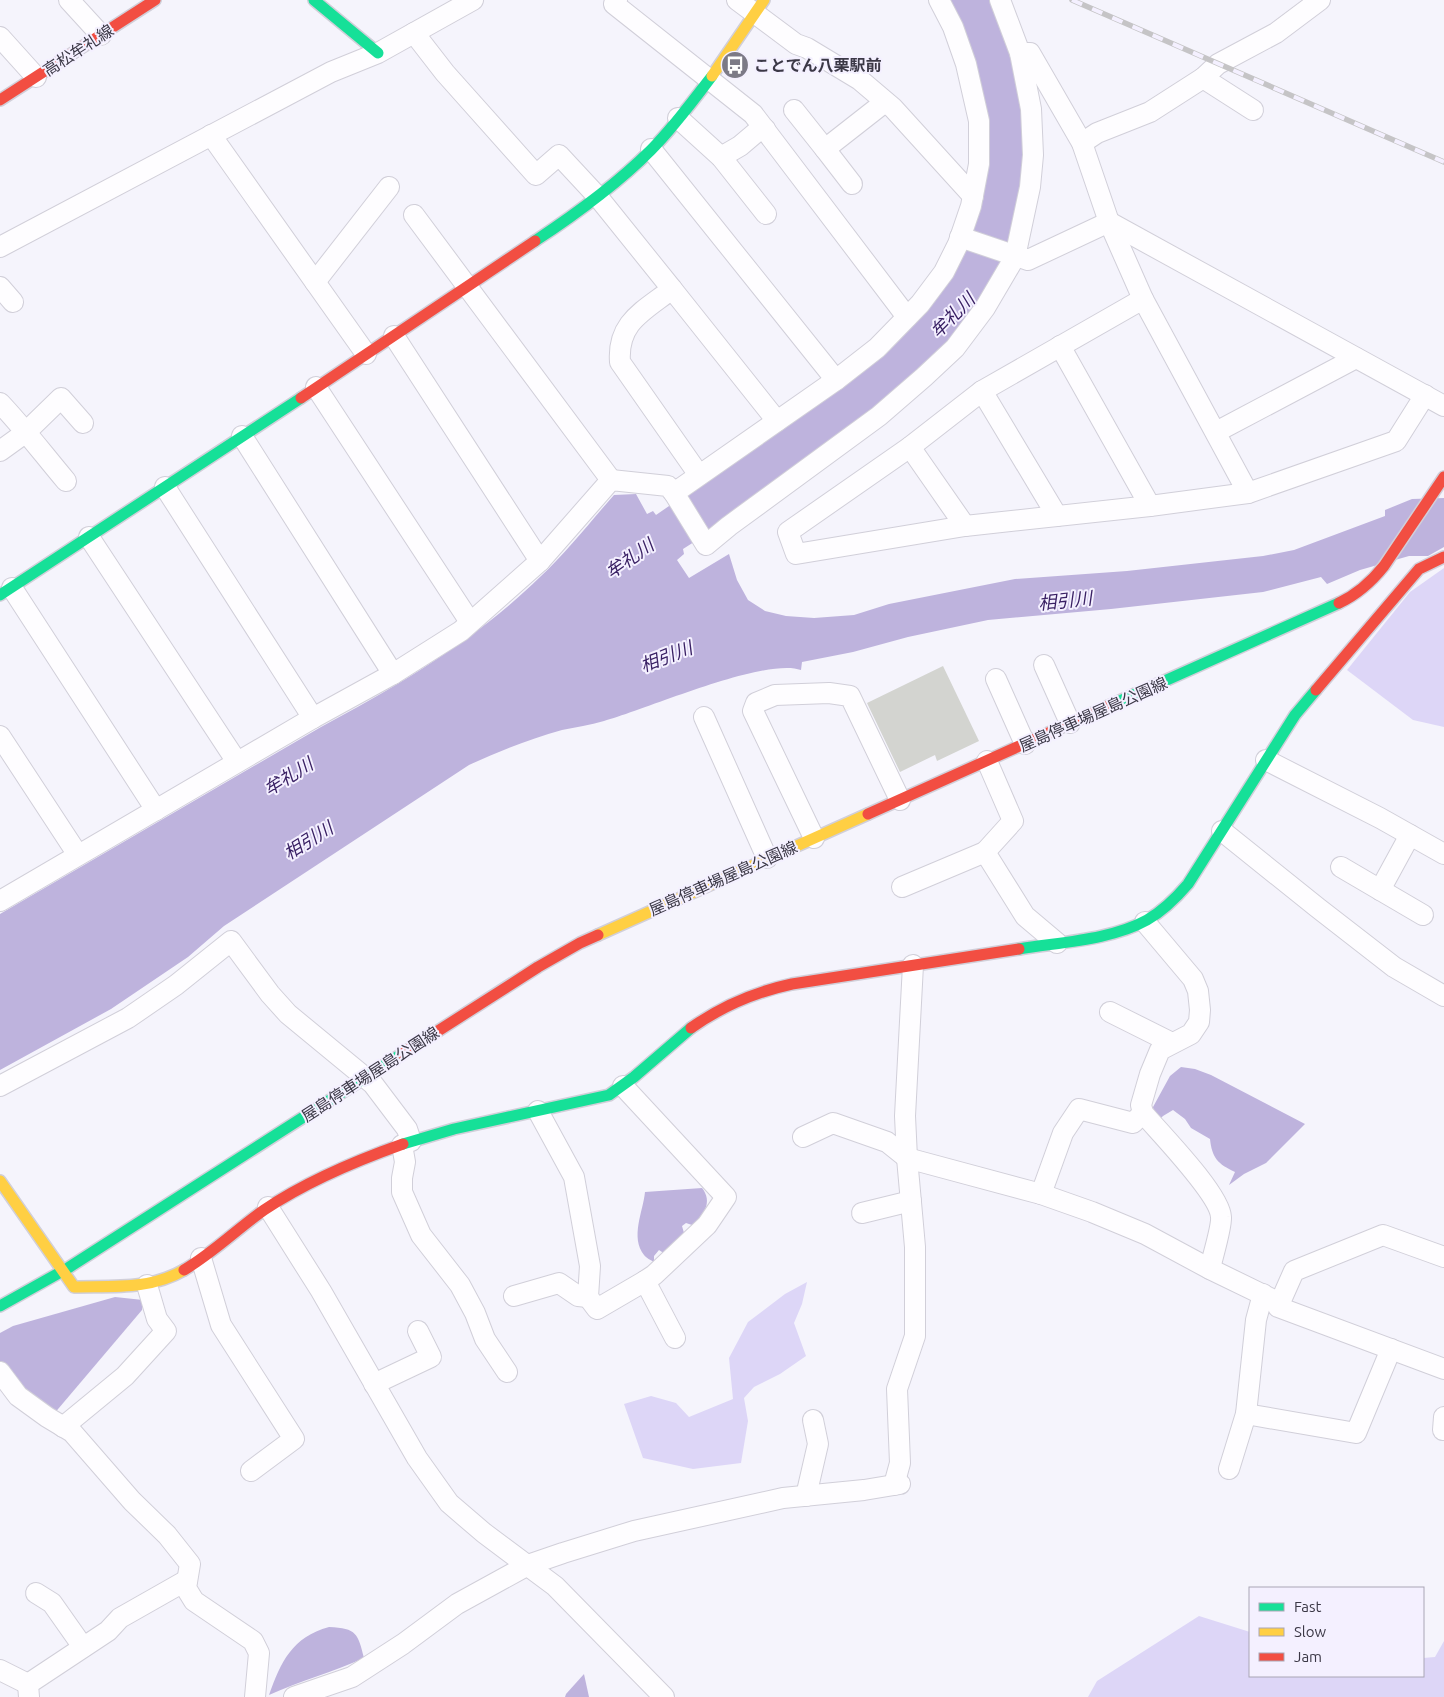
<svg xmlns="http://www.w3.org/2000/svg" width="1444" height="1697" font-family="Ubuntu,'Noto Sans JP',sans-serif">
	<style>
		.green { fill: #ddd6f7 }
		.water { fill: #beb3dd }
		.building { fill: #d3d4d0 }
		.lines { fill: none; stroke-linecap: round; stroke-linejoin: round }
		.street-casing { stroke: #d1cfd9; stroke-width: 22 }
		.fast-casing { stroke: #d1cfd9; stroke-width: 14 }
		.slow-casing { stroke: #d1cfd9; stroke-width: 14 }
		.jam-casing { stroke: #d1cfd9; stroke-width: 14 }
		.street { stroke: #fefdff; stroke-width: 20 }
		.fast { stroke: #16e098; stroke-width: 11 }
		.slow { stroke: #ffcf43; stroke-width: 11 }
		.jam { stroke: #f24e42; stroke-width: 11 }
		.rail-casing { stroke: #c5c4c6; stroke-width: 5.5 }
		.rail { stroke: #f4f0ff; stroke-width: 4; stroke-dasharray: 11; stroke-linecap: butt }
		.labels { text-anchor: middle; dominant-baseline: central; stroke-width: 4; stroke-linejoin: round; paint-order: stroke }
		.street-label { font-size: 16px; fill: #3b3846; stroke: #f4f0ff }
		.poi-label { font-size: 16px; font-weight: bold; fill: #3b3846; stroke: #f4f0ff; text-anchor: start }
		.water-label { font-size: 18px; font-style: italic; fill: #392064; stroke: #f4f0ff }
	</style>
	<rect width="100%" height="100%" fill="#f5f4fc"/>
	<g class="green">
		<polygon points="1444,568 1444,727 1413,720 1347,670 1410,592"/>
		<polygon points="807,1282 802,1304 794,1323 806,1356 780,1374 754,1387 744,1398 748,1421 741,1463 693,1469 643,1458 624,1404 651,1396 676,1403 689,1417 733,1399 729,1358 748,1322 785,1294"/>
		<polygon points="1199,1616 1250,1632 1250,1676 1423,1676 1423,1658 1435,1657 1444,1641 1444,1697 1088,1697 1097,1681"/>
	</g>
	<g class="water">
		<path d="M947,0H994L1023,96L1024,189L1008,248L978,308L913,382L705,535L683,549L684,554L677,560L689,578L729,554L737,580L748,600L765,611L786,616L814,618L854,615L889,604L1015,579L1127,571L1263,556L1294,550L1385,516V510L1412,499L1444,498V547L1428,556H1409L1360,570L1327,584L1321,577L1263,592L1111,609L988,620L908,637L853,652L802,662L801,670C765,657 645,710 604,721C590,725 576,727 562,730C530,739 499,751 469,765L224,926L188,957L111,1009L0,1070V914L321,727C399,685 477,639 540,577C567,552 590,522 614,495L636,494L647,514L653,511L656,515L859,375L886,354L927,311L984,161Z"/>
		<path d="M1181,1067L1195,1069L1211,1075L1305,1124L1266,1163L1244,1174L1229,1185L1235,1172C1218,1164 1212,1158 1210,1139L1191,1128L1185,1119L1173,1110L1163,1116L1159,1120L1154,1113L1153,1107L1170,1076Z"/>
		<path d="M702,1188C713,1202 704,1215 692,1225L686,1223L682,1226L684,1233L665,1254L659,1250L654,1256V1262C651,1260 646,1258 644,1255C630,1237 643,1212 645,1192Z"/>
		<polygon points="115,1297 143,1300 142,1310 53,1415 20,1391 0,1364 0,1333 13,1326"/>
		<path d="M329,1627C357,1628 358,1634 364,1658C333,1672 300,1681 269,1695C281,1662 292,1637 329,1627Z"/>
		<polygon points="584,1674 589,1697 565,1697 566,1694"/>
	</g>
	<polygon class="building" points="943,666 979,741 937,761 935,755 900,772 867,703"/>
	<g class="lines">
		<g class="street-casing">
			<g id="street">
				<polyline points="69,0 101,35"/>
				<polyline points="617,0 614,4 753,114 907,317"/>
				<polyline points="737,0 796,44 807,48 860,80 893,108 973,196"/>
				<path d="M414,33L445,73L536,175L559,155L598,197L672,289C644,311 617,322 620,362L699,475"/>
				<polyline points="0,37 36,77"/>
				<polyline points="1020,53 1030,53 1082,143 1109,222 1143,299 982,391 910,447 788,532 796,554 965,526 1150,506 1248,493 1396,441 1425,395"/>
				<polyline points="1203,78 1218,64 1276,33 1320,0"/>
				<polyline points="794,110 825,149"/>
				<polyline points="678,118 721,157 766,214"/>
				<polyline points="211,135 366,354"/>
				<polyline points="1082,143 1097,133 1150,112 1203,78 1253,110"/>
				<polyline points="651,149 836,380"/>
				<polyline points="721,157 740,146 759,130 765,129"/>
				<polyline points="852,184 825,149 885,102"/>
				<polyline points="414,215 611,480"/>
				<polyline points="960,237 1028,260 1109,222 1444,406"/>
				<polyline points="0,247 331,72 378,53 473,0"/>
				<polyline points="315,282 389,187"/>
				<polyline points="0,287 13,302"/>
				<polyline points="672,289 777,421"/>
				<polyline points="1143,299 1248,493"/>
				<polyline points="394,336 540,561"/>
				<polyline points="1060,346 1150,506"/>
				<polyline points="316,387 470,622"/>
				<polyline points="982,391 1057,516"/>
				<path d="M0,403C23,427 44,455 66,481"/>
				<polyline points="1216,432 1356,358"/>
				<polyline points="242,436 393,674"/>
				<polyline points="910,447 965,526"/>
				<polyline points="0,451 25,433 61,398 83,423"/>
				<polyline points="165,487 313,718"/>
				<polyline points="674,493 706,545 729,526 879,416 924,377 955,348 985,308 1015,257 1030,187 1033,155 1031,109 1020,53 1000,0"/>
				<polyline points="89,537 237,762"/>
				<polyline points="12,588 156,810"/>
				<polyline points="1044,665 1070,723"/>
				<polyline points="996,679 1025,744"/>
				<polyline points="704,717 767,858"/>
				<polyline points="0,736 78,855"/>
				<polyline points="1266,760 1380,818 1444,854"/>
				<polyline points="987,761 1013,821 985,852 1025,916 1057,943"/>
				<polyline points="1222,831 1318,908 1394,967 1444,996"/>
				<polyline points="814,838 753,711 756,703 775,695 829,693 850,696 900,800"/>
				<polyline points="1341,867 1423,915"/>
				<polyline points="902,887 985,852"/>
				<polyline points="1380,890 1410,835"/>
				<polyline points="0,901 313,718 393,674 461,631 540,561 611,480 668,486 674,493 836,380 877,348 920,304 944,272 958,244 971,206 979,164 979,121 966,64 953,27 939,0"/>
				<path d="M1145,922L1193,979L1198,991L1200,1010L1199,1022L1191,1034L1160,1050L1150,1074L1141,1105L1143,1113C1160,1133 1220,1194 1221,1217C1222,1227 1212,1258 1210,1269"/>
				<polyline points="1110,1012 1172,1043"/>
				<polyline points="0,1086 128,1018 176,985 231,941 270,994 288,1014 373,1084 407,1129 411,1141"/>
				<polyline points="623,1086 726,1197 707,1225 654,1275 645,1281 675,1338"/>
				<polyline points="538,1111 574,1177 590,1266 588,1297 597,1309 645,1281"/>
				<polyline points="803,1137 833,1123 887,1142 907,1158 1041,1194 1092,1212 1145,1234 1210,1269 1280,1303"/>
				<polyline points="402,1145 405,1162 402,1178 402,1192 421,1235 460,1285 475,1313 485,1339 507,1372"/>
				<polyline points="1041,1194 1063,1133 1079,1109 1133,1123 1143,1113"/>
				<polyline points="268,1207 321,1291 417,1458 449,1503 484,1533 555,1586 664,1697"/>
				<polyline points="862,1213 911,1201"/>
				<polyline points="1444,1257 1383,1235 1294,1271 1278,1307 1444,1369"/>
				<polyline points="201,1258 221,1325 294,1439 251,1471"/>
				<polyline points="514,1296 559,1283 578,1296 588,1297"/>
				<polyline points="0,1372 18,1396 47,1417 72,1432 132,1501 167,1535 190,1564 186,1588 194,1601 253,1641 259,1653 255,1697"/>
				<polyline points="374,1384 431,1357 418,1331"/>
				<polyline points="1246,1414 1356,1433 1391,1349"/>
				<polyline points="63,1427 125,1376 166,1331 157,1319 147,1285"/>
				<polyline points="1443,1430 1444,1417"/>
				<polyline points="1229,1469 1246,1414 1256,1320 1263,1294"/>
				<polyline points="894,1485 900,1463 897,1389 915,1336 915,1247 907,1158 905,1116 913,965"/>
				<polyline points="806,1496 818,1444 813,1420"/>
				<polyline points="36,1593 52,1603 83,1647"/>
				<polyline points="0,1670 28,1684"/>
				<polyline points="29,1697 28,1684 108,1631 120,1618 187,1580"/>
				<polyline points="294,1697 352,1677 403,1644 457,1604 528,1565 563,1553 634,1531 783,1498 864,1490 900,1484"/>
			</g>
		</g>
		<g class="fast-casing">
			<g id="fast">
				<polyline points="314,0 378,53"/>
				<path d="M535,241C576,214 616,185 651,150C673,128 693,101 712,76"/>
				<polyline points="0,595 301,398"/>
				<polyline points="1113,704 1339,603"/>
				<path d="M1019,949C1060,942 1111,940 1147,920C1163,911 1176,898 1188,884L1295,715L1316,690"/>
				<polyline points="403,1144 454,1129 609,1095 634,1077 691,1028"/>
				<polyline points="0,1306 68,1268 402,1054"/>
			</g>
		</g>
		<g class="slow-casing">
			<g id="slow">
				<polyline points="712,76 764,0"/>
				<polyline points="598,935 868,814"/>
				<path d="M0,1181L74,1287C112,1286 150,1290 184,1270"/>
			</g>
		</g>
		<g class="jam-casing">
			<g id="jam">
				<polyline points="0,100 155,0"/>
				<polyline points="301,398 535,241"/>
				<path d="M1339,603C1356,595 1372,581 1384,566L1444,477"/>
				<polyline points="1316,690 1419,569 1444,557"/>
				<polyline points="868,814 1113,704"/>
				<path d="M691,1028C722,1006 755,992 792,984L1019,949"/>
				<polyline points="402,1054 538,967 580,943 598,935"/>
				<path d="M184,1270C213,1253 237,1229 264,1210C307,1181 355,1161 403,1144"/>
			</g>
		</g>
		<use href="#street" class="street"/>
		<use href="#fast" class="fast"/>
		<use href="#slow" class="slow"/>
		<use href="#jam" class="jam"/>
		<g class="rail-casing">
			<polyline id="rail" points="1072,0 1444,162"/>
		</g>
		<use href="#rail" class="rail"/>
	</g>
	<defs>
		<g id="bus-disc" transform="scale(1.4375)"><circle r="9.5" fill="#7c7a86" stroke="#f4f0ff"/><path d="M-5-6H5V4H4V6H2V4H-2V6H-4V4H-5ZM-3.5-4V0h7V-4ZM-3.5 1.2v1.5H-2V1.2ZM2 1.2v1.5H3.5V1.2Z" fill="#fff"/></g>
	</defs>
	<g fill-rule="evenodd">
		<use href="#bus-disc" x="735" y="65"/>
	</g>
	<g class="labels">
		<g class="street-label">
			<text transform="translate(78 50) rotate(-33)">高松牟礼線</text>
			<text transform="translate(1093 714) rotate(-24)">屋島停車場屋島公園線</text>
			<text transform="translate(723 878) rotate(-24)">屋島停車場屋島公園線</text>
			<text transform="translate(370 1074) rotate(-33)">屋島停車場屋島公園線</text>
		</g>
		<g class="poi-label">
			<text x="754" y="65">ことでん八栗駅前</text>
		</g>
		<g class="water-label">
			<text transform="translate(952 315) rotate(-45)">牟礼川</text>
			<text transform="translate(629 558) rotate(-35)">牟礼川</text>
			<text transform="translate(1065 600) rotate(-6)">相引川</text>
			<text transform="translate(666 656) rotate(-21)">相引川</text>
			<text transform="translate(288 776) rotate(-32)">牟礼川</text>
			<text transform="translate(308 840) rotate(-32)">相引川</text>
		</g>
	</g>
	<rect x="1249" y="1587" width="175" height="90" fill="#f4f0ff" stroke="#aaa6b5"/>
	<rect x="1259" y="1603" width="25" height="8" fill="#16e098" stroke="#aaa6b5"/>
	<text x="1294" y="1612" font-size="15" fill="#3b3846">Fast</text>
	<rect x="1259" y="1628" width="25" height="8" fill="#ffcf43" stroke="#aaa6b5"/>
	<text x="1294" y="1637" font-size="15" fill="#3b3846">Slow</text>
	<rect x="1259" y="1653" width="25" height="8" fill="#f24e42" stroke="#aaa6b5"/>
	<text x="1294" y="1662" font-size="15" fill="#3b3846">Jam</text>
</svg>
